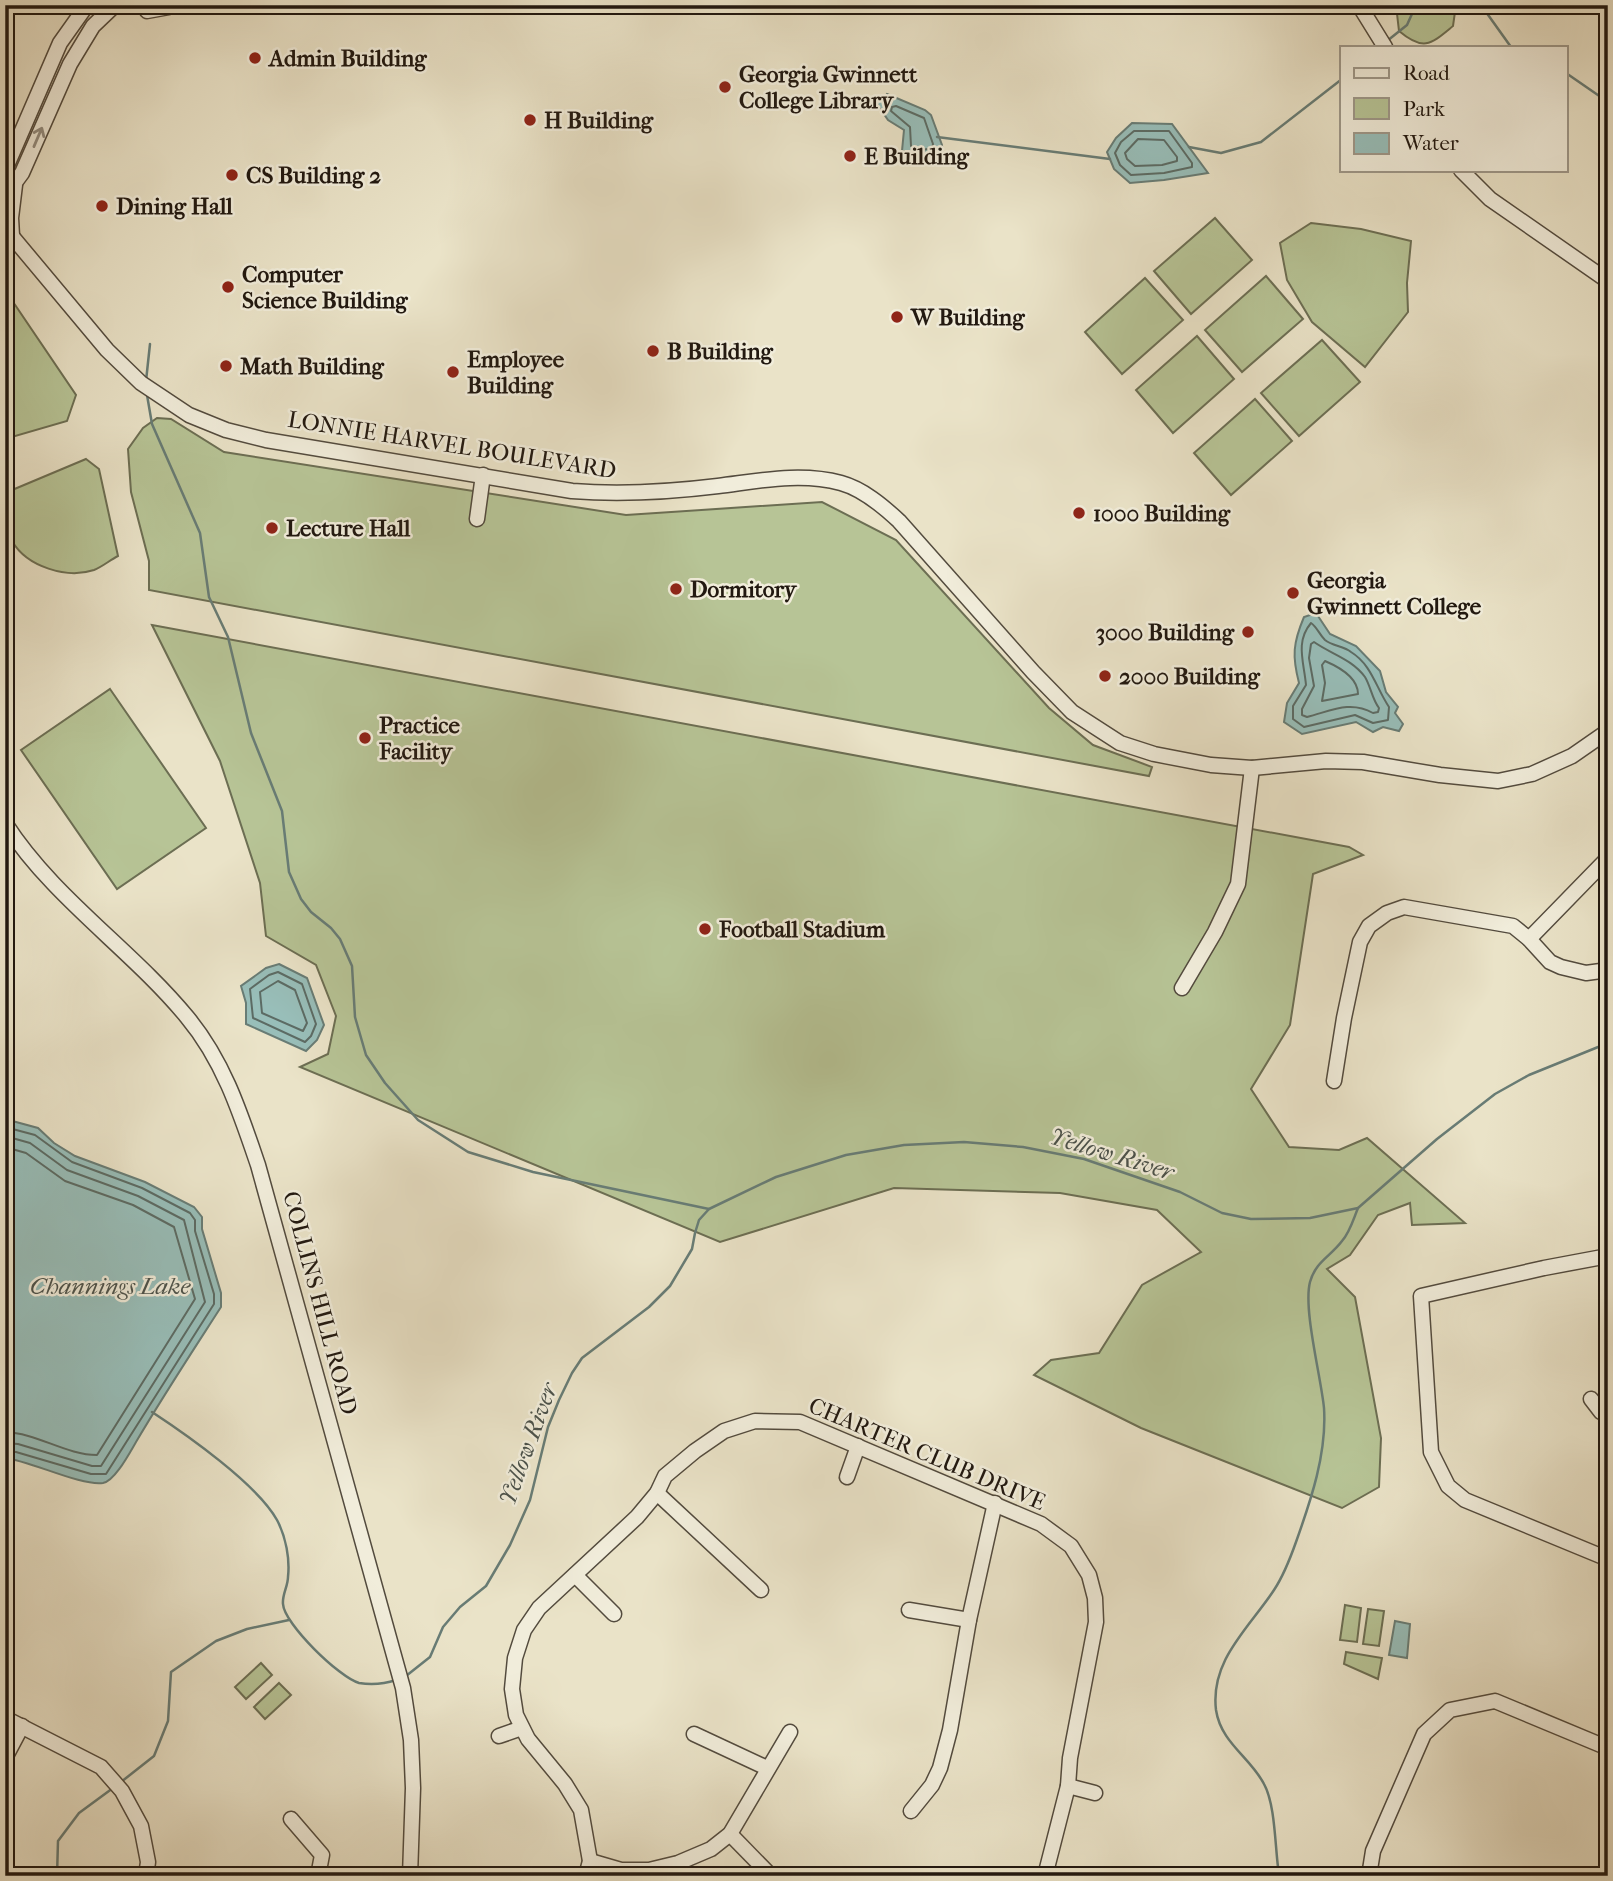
<svg xmlns="http://www.w3.org/2000/svg" width="1613" height="1881" font-family="'IM FELL French Canon',serif">
	<style>
		.green { fill: #b7c496; stroke: #6c6e53; stroke-width: 2 }
		.water { fill: #98beb9; stroke: #687c75; stroke-width: 2 }
		.lines { fill: none; stroke-linecap: round; stroke-linejoin: round }
		.shore { stroke: #5c6b64; stroke-width: 2 }
		.stream { stroke: #687c75; stroke-width: 2.5 }
		.minor-casing { stroke: #534b3e; stroke-width: 17 }
		.minor { stroke: #f1eddb; stroke-width: 14 }
		.oneway { stroke: #938d80 }
		.poi-dot { fill: #8f2418; stroke: #f1eddb; stroke-width: 2.5 }
		.labels { text-anchor: middle; dominant-baseline: central; stroke-width: 5; stroke-linejoin: round; paint-order: stroke }
		.poi-label { font-size: 23px; font-weight: bold; fill: #211810; stroke: #f1eddb; text-anchor: start }
		.street-label { font-size: 23px; fill: #211810; stroke: #f1eddb }
		.water-label { font-size: 24px; font-style: italic; fill: #4b524b; stroke: #f1eddb }
	</style>
	<rect width="100%" height="100%" fill="#eae3c8"/>
	<filter id="stains"><feTurbulence type="fractalNoise" baseFrequency=".00286" numOctaves="4"/><feColorMatrix values="0 0 0 0 .2 0 0 0 0 .09 0 0 0 0 .02 0 0 0 .5 -.17"/></filter>
	<radialGradient id="worn" r=".72"><stop offset=".6" stop-color="#630" stop-opacity="0"/><stop offset="1" stop-color="#630" stop-opacity=".3"/></radialGradient>
	<g class="green">
		<path d="M1396,5H1456L1453,26C1431,44 1424,52 1399,31Z"/>
		<polygon points="1215,218 1252,260 1191,314 1154,271"/>
		<polygon points="1311,223 1361,229 1411,241 1407,283 1408,312 1365,367 1312,322 1287,280 1280,243"/>
		<polygon points="1266,276 1303,319 1242,372 1205,330"/>
		<polygon points="1145,278 1183,320 1122,374 1085,332"/>
		<polygon points="5,290 76,395 67,421 5,439"/>
		<polygon points="1197,336 1234,379 1173,433 1136,390"/>
		<polygon points="1322,340 1360,382 1299,436 1261,393"/>
		<polygon points="1255,399 1292,441 1231,495 1194,453"/>
		<polygon points="157,418 171,419 224,452 626,515 822,502 896,540 1049,708 1093,745 1152,767 1149,776 149,590 149,561 131,492 128,449 143,428"/>
		<path d="M86,459L99,469L118,556C110,560 102,567 94,570C67,579 27,567 12,541C4,526 5,510 5,493Z"/>
		<polygon points="152,625 1349,847 1363,855 1313,874 1290,1025 1251,1089 1289,1147 1339,1150 1367,1138 1465,1223 1412,1225 1410,1203 1378,1215 1350,1255 1327,1269 1355,1297 1381,1438 1379,1487 1342,1508 1141,1428 1034,1375 1051,1360 1099,1353 1142,1285 1201,1252 1157,1210 1060,1193 894,1188 720,1242 300,1067 328,1054 336,1016 316,965 266,936 260,883 220,761"/>
		<polygon points="110,689 206,828 117,889 21,750"/>
		<polygon points="1345,1605 1361,1608 1357,1642 1340,1640"/>
		<polygon points="1368,1609 1384,1611 1379,1646 1363,1644"/>
		<polygon points="1346,1652 1382,1658 1378,1679 1344,1664"/>
		<polygon points="261,1663 272,1675 246,1699 235,1687"/>
		<polygon points="279,1683 291,1695 265,1719 254,1707"/>
	</g>
	<g class="water">
		<polygon points="887,94 925,110 931,115 942,145 943,162 933,156 919,159 909,155 909,152 902,151 904,130 888,120 875,101 878,97 884,98"/>
		<polygon points="1132,123 1172,124 1208,173 1164,180 1130,183 1114,169 1107,152 1116,138"/>
		<path d="M1316,613L1330,634L1356,646L1380,671L1386,692L1398,707L1395,713L1403,724L1399,731L1383,727L1373,732L1356,722L1302,734L1284,722L1287,703L1299,683C1292,656 1293,643 1304,617Z"/>
		<polygon points="279,964 307,978 324,1025 317,1040 306,1051 246,1024 246,1003 241,986 266,968"/>
		<path d="M5,1119L38,1128L54,1143L75,1156L145,1182L194,1207L202,1217V1229L221,1293V1307C192,1352 163,1396 136,1442C130,1452 115,1481 103,1483C80,1486 31,1461 5,1458Z"/>
		<polygon points="1395,1621 1410,1624 1407,1658 1389,1655"/>
	</g>
	<g class="lines">
		<g class="shore">
			<polygon points="896,106 924,118 933,144 932,148 918,151 911,146 910,127 891,111 892,107"/>
			<polygon points="1134,131 1169,131 1192,163 1192,167 1164,173 1131,175 1120,165 1115,153 1121,142"/>
			<polygon points="1138,139 1164,140 1177,157 1177,161 1162,165 1135,166 1127,159 1125,153"/>
			<path d="M1311,623C1317,627 1319,634 1325,640C1332,646 1344,646 1351,652C1372,665 1376,688 1389,707L1388,720L1373,723L1355,715L1304,727L1293,719V706L1306,685C1304,662 1295,642 1311,623Z"/>
			<path d="M1314,642C1331,654 1352,659 1365,677C1371,687 1372,699 1379,708L1378,712L1373,713C1350,700 1331,711 1307,717L1302,715V709L1314,686L1309,658L1311,644Z"/>
			<path d="M1325,661C1339,667 1358,678 1358,694L1322,701L1325,683L1322,665Z"/>
			<polygon points="278,972 302,984 316,1024 311,1036 305,1042 253,1018 250,989 269,975"/>
			<polygon points="278,981 295,990 307,1023 303,1031 262,1013 260,992"/>
			<polyline points="5,1127 35,1135 72,1162 142,1188 190,1213 195,1220 195,1231 214,1294 214,1304 106,1474 91,1474 16,1452 5,1451"/>
			<polyline points="5,1136 30,1143 67,1170 138,1196 184,1220 205,1302 101,1466 92,1466 18,1444 5,1443"/>
			<path d="M5,1147L26,1153L65,1181L133,1205L174,1227L195,1299L97,1455C66,1455 37,1433 5,1432"/>
		</g>
		<g class="stream">
			<polyline points="1481,5 1511,47"/>
			<polyline points="1387,41 1407,25 1416,5"/>
			<polyline points="1566,73 1608,102"/>
			<polyline points="937,137 1110,159"/>
			<polyline points="1189,147 1221,153 1261,142 1342,79"/>
			<polyline points="146,381 150,344"/>
			<polyline points="147,395 152,424 200,533 209,597 228,637 251,733 282,811 289,872 301,899 311,912 331,928 340,939 352,966 355,1017 366,1055 385,1083 418,1120 468,1152 533,1172 709,1209"/>
			<path d="M152,1412C187,1435 257,1484 277,1520C286,1537 290,1559 288,1577C288,1586 282,1595 283,1604C284,1624 340,1678 359,1683C372,1685 384,1684 396,1680"/>
			<polyline points="406,1676 430,1657 443,1627 460,1607 486,1586 510,1545 530,1500 548,1427 559,1400 572,1373 582,1358 649,1307 670,1286 692,1249 695,1233 699,1220 709,1209 776,1177 846,1155 904,1145 964,1142 1023,1147 1084,1159 1180,1192 1222,1213 1251,1219 1310,1218 1358,1208 1437,1139 1495,1094 1529,1075 1608,1043"/>
			<polyline points="121,1782 154,1756 168,1721 171,1672 216,1641 247,1629 289,1620"/>
			<polyline points="57,1876 58,1841 79,1813 113,1788"/>
			<path d="M1276,1876L1278,1867C1275,1844 1275,1804 1264,1784C1250,1757 1221,1743 1216,1710C1210,1660 1249,1628 1274,1590C1284,1575 1290,1559 1296,1542C1311,1500 1327,1453 1324,1408C1321,1377 1303,1309 1310,1282C1316,1261 1330,1257 1342,1241C1350,1232 1353,1220 1358,1208"/>
		</g>
		<g class="minor-casing">
			<g id="minor">
				<polyline points="145,5 147,11 169,7 168,5"/>
				<polyline points="1359,5 1385,47"/>
				<polyline points="5,170 60,43 87,5"/>
				<polyline points="1461,170 1490,199 1608,281"/>
				<polyline points="5,196 22,173 70,64 93,26 115,5"/>
				<path d="M5,228L107,350L141,383L189,415L226,430L266,440L572,491C622,495 669,492 718,486C759,481 800,472 841,483C863,489 883,506 899,521L1033,672L1072,712L1120,743L1154,754L1211,765L1252,768L1326,761L1363,762L1440,775L1498,781L1532,774L1572,756L1608,731"/>
				<polyline points="12,236 11,218 15,185"/>
				<polyline points="477,519 483,475"/>
				<path d="M5,823C53,898 131,949 187,1017C223,1060 240,1112 258,1165L403,1688L411,1740L413,1788L410,1876"/>
				<polyline points="1529,939 1608,858"/>
				<polyline points="1182,988 1215,932 1238,884 1252,768"/>
				<polyline points="1334,1081 1344,1018 1360,942 1369,926 1387,913 1404,907 1513,926 1529,939 1550,962 1561,967 1586,973 1608,970"/>
				<polyline points="1608,1256 1544,1268 1421,1296 1431,1452 1448,1486 1465,1500 1608,1559"/>
				<polyline points="1591,1399 1601,1412 1608,1415"/>
				<polyline points="847,1477 858,1446"/>
				<polyline points="657,1493 761,1590"/>
				<polyline points="575,1575 614,1614"/>
				<polyline points="909,1610 969,1620"/>
				<polyline points="5,1718 101,1767 122,1791 141,1826 148,1862 146,1876"/>
				<polyline points="694,1734 767,1768"/>
				<polyline points="499,1736 522,1728"/>
				<polyline points="5,1758 22,1726"/>
				<polyline points="1068,1786 1095,1793"/>
				<polyline points="911,1811 932,1785 940,1768 950,1730 969,1620 995,1503"/>
				<polyline points="291,1819 322,1855 318,1876"/>
				<polyline points="730,1834 771,1876"/>
				<polyline points="590,1861 621,1870 649,1870 678,1863 711,1849 730,1834 790,1732"/>
				<polyline points="586,1876 590,1861 581,1810 565,1784 528,1739 516,1715 512,1689 515,1658 524,1630 539,1608 637,1517 657,1493 665,1476 695,1451 724,1431 755,1421 800,1422 1041,1524 1071,1546 1089,1575 1095,1598 1096,1622 1070,1758 1068,1786 1045,1876"/>
				<polyline points="1369,1876 1373,1851 1424,1734 1450,1710 1495,1701 1608,1748"/>
			</g>
		</g>
		<use href="#minor" class="minor"/>
	</g>
	<defs><path id="oneway-shaft" d="M-6 0H5M1.5-3L5.5 0L1.5 3" fill="none" stroke-width="1.6" stroke-linecap="round" stroke-linejoin="round" transform="scale(1.75)"/></defs>
	<use class="oneway" href="#oneway-shaft" transform="translate(38 137) rotate(-67)"/>
	<g class="poi-dot">
		<circle cx="255" cy="58" r="7"/>
		<circle cx="725" cy="87" r="7"/>
		<circle cx="530" cy="120" r="7"/>
		<circle cx="850" cy="156" r="7"/>
		<circle cx="232" cy="175" r="7"/>
		<circle cx="102" cy="206" r="7"/>
		<circle cx="228" cy="287" r="7"/>
		<circle cx="897" cy="317" r="7"/>
		<circle cx="653" cy="351" r="7"/>
		<circle cx="226" cy="366" r="7"/>
		<circle cx="453" cy="372" r="7"/>
		<circle cx="1079" cy="513" r="7"/>
		<circle cx="272" cy="528" r="7"/>
		<circle cx="676" cy="589" r="7"/>
		<circle cx="1293" cy="593" r="7"/>
		<circle cx="1248" cy="632" r="7"/>
		<circle cx="1105" cy="676" r="7"/>
		<circle cx="365" cy="738" r="7"/>
		<circle cx="705" cy="929" r="7"/>
	</g>
	<g class="labels">
		<g class="poi-label">
			<text x="269" y="58">Admin Building</text>
			<text x="739" y="74">Georgia Gwinnett<tspan x="739" dy="26">College Library</tspan></text>
			<text x="544" y="120">H Building</text>
			<text x="864" y="156">E Building</text>
			<text x="246" y="175">CS Building 2</text>
			<text x="116" y="206">Dining Hall</text>
			<text x="242" y="274">Computer<tspan x="242" dy="26">Science Building</tspan></text>
			<text x="911" y="317">W Building</text>
			<text x="667" y="351">B Building</text>
			<text x="467" y="359">Employee<tspan x="467" dy="26">Building</tspan></text>
			<text x="240" y="366">Math Building</text>
			<text x="1093" y="513">1000 Building</text>
			<text x="286" y="528">Lecture Hall</text>
			<text x="1307" y="580">Georgia<tspan x="1307" dy="26">Gwinnett College</tspan></text>
			<text x="690" y="589">Dormitory</text>
			<text x="1234" y="632" text-anchor="end">3000 Building</text>
			<text x="1119" y="676">2000 Building</text>
			<text x="379" y="725">Practice<tspan x="379" dy="26">Facility</tspan></text>
			<text x="719" y="929">Football Stadium</text>
		</g>
		<g class="street-label">
			<text transform="translate(452 445) rotate(9)">LONNIE HARVEL BOULEVARD</text>
			<text transform="translate(320 1303) rotate(75)">COLLINS HILL ROAD</text>
			<text transform="translate(927 1454) rotate(23)">CHARTER CLUB DRIVE</text>
		</g>
		<g class="water-label">
			<text transform="translate(1112 1154) rotate(17)">Yellow River</text>
			<text x="110" y="1286">Channings Lake</text>
			<text transform="translate(528 1444) rotate(-70)">Yellow River</text>
		</g>
	</g>
	<rect width="1613" height="1881" fill="none" stroke="#eae3c8" stroke-width="28"/>
	<rect x="7" y="7" width="1599" height="1867" fill="none" stroke="#211810" stroke-width="3.5"/>
	<rect x="14" y="14" width="1585" height="1853" fill="none" stroke="#211810" stroke-width="2"/>
	<rect x="1340" y="46" width="228" height="126" fill="#f1eddb" stroke="#9e988a" stroke-width="2"/>
	<rect x="1354" y="68" width="35" height="10" fill="#f1eddb" stroke="#9e988a" stroke-width="2"/>
	<text x="1403" y="80" font-size="21" fill="#211810">Road</text>
	<rect x="1354" y="98" width="35" height="21" fill="#b7c496" stroke="#9e988a" stroke-width="2"/>
	<text x="1403" y="116" font-size="21" fill="#211810">Park</text>
	<rect x="1354" y="133" width="35" height="21" fill="#98beb9" stroke="#9e988a" stroke-width="2"/>
	<text x="1403" y="150" font-size="21" fill="#211810">Water</text>
	<rect width="100%" height="100%" filter="url(#stains)"/>
	<rect width="100%" height="100%" fill="url(#worn)"/>
</svg>
